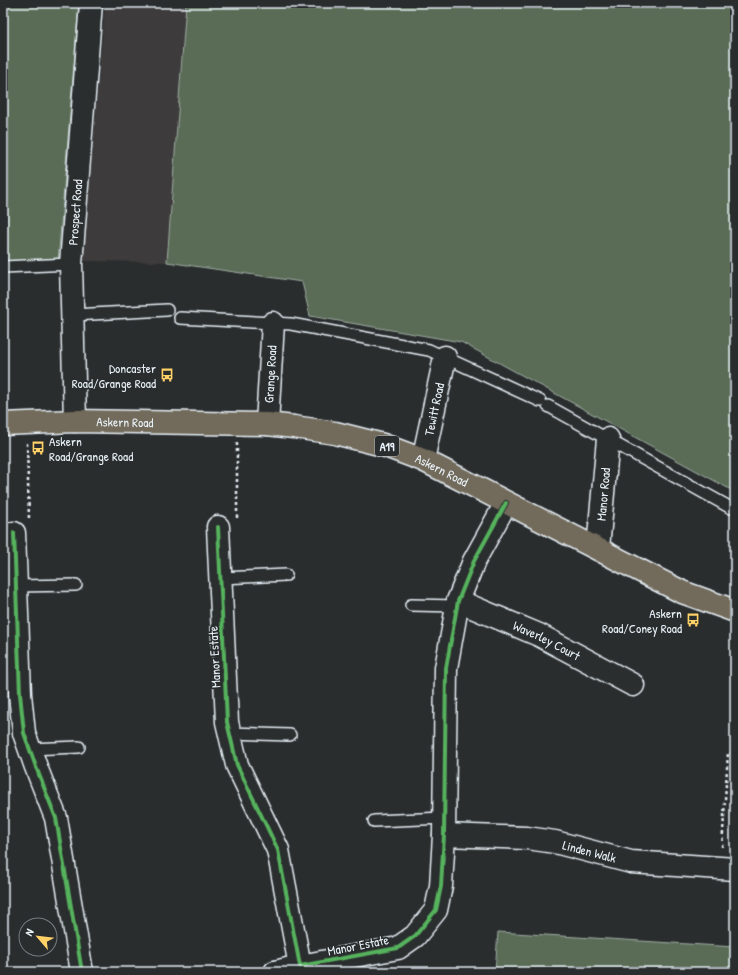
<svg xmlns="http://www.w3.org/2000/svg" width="738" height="975" font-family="'Patrick Hand',sans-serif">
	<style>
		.built { fill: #3e3a3a }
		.green { fill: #5a6c56; stroke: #a1aea7 }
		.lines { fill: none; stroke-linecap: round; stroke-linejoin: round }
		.service-casing { stroke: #e8f1f8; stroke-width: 14 }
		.minor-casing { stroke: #e8f1f8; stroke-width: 25 }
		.trunk-casing { stroke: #e8f1f8; stroke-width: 25 }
		.path { stroke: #e8f1f8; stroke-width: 2.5; stroke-dasharray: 3 3; stroke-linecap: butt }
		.service { stroke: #2a2d2e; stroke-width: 11 }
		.minor { stroke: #2a2d2e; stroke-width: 22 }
		.trunk { stroke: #726b5a; stroke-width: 22 }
		.cycleway-casing { stroke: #2a2d2e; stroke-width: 6 }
		.cycleway { stroke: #56b35d; stroke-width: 4 }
		.labels { text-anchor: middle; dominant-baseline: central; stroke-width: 3.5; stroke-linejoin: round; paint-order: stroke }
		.shield { fill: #2a2d2e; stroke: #afb6bb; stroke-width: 1 }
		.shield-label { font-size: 12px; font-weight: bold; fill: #e8f1f8 }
		.street-label { font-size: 13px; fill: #e8f1f8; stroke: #2a2d2e }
		.poi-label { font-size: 13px; fill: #e8f1f8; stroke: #2a2d2e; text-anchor: end }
	</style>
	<rect width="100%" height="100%" fill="#2a2d2e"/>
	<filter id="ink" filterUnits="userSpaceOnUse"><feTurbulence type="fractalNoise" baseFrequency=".025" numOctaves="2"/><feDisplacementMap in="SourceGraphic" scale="8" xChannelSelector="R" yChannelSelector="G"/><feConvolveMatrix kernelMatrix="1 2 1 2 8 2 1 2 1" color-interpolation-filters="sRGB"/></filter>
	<g filter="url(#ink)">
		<polygon class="built" points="105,3 186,3 167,262 83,261"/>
		<g class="green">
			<polygon points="3,3 79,3 58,261 3,261"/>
			<polygon points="186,3 735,3 735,492 461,342 310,316 302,282 167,262"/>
			<polygon points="498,932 735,947 735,972 495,972"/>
		</g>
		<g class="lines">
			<g class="service-casing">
				<g id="service">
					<polyline points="3,267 71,264"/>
					<polyline points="73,315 167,310"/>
					<polyline points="180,318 291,324 429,350 540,401"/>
					<polyline points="548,406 731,508"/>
					<polyline points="220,578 286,575"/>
					<polyline points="16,586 76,585"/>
					<polyline points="411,605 457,606"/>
					<polyline points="230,733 290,735"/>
					<polyline points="29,749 79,747"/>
					<polyline points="374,821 444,818"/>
				</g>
			</g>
			<g class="minor-casing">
				<g id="minor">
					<path id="s1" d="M75,421L71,264L91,3"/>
					<path id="s2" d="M267,424L273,323"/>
					<path id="s3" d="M423,460L445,357"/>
					<polyline points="218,527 227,722 237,765 278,850 300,966 398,948 415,936 436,910 441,886 444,835 446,668 458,601 474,561 506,503"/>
					<polyline points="14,533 20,694 24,733 36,767 56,818 82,972"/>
					<path id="s4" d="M598,548L608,439"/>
					<path id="s5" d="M458,601L539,635L633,685"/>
					<path id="s6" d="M444,835L527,838L555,842L631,862L735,869"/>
					<polyline points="275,972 300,966"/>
				</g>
			</g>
			<g class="trunk-casing">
				<g id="trunk">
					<path id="s7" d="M3,424L75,421L267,424L294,427L335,433L383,445L423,460L682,592L735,611"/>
				</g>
			</g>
			<g class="path">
				<polyline points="27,443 29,520"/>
				<polyline points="237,443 237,518"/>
				<polyline points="722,847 728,753 735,754"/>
			</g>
			<use href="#service" class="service"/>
			<use href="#minor" class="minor"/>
			<use href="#trunk" class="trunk"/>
			<g class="cycleway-casing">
				<g id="cycleway">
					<polyline points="218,527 227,722 237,765 278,850 300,966 398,948 415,936 436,910 441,886 444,835 446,668 458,601 474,561 506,503"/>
					<polyline points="14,533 20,694 24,733 36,767 56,818 82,972"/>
				</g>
			</g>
			<use href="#cycleway" class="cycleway"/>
		</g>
	</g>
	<defs>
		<g id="bus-bare" transform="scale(1.08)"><path d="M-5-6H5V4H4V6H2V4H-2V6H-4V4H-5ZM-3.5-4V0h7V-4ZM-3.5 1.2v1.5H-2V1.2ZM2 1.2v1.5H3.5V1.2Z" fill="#ffd166" stroke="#2a2d2e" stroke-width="2.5" paint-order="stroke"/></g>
	</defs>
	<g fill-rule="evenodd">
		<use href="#bus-bare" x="167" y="375"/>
		<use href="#bus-bare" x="38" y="448"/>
		<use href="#bus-bare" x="693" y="620"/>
	</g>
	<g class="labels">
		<rect class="shield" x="375" y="436" width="24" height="20" rx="3"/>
		<g class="shield-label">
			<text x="387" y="446">A19</text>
		</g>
		<g class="street-label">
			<text stroke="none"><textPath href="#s1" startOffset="209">Prospect Road</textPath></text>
			<text stroke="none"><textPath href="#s2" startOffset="50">Grange Road</textPath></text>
			<text stroke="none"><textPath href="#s3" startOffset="52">Tewitt Road</textPath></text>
			<text stroke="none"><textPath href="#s7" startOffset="122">Askern Road</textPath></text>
			<text stroke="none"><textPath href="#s7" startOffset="446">Askern Road</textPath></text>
			<text stroke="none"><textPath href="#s4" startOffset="54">Manor Road</textPath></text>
			<text stroke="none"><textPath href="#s5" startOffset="97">Waverley Court</textPath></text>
			<text transform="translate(214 657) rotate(-93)">Manor Estate</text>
			<text stroke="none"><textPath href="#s6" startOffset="147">Linden Walk</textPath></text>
			<text transform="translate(358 945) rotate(-11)">Manor Estate</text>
		</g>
		<g class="poi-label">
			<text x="156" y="368">Doncaster<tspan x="156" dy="15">Road/Grange Road</tspan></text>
			<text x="49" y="441" text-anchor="start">Askern<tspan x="49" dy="15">Road/Grange Road</tspan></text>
			<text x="682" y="613">Askern<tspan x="682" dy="15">Road/Coney Road</tspan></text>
		</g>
	</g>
	<rect width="738" height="975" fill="none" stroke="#2a2d2e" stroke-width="16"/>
	<rect x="8" y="8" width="722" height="959" fill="none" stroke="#e8f1f8" stroke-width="1.5" filter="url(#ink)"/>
	<g transform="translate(38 937) rotate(298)"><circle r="19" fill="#2a2d2e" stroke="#767b7f"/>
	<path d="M0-3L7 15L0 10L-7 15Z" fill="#ffd166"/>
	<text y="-6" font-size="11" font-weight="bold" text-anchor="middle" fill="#e8f1f8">N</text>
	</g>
</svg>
